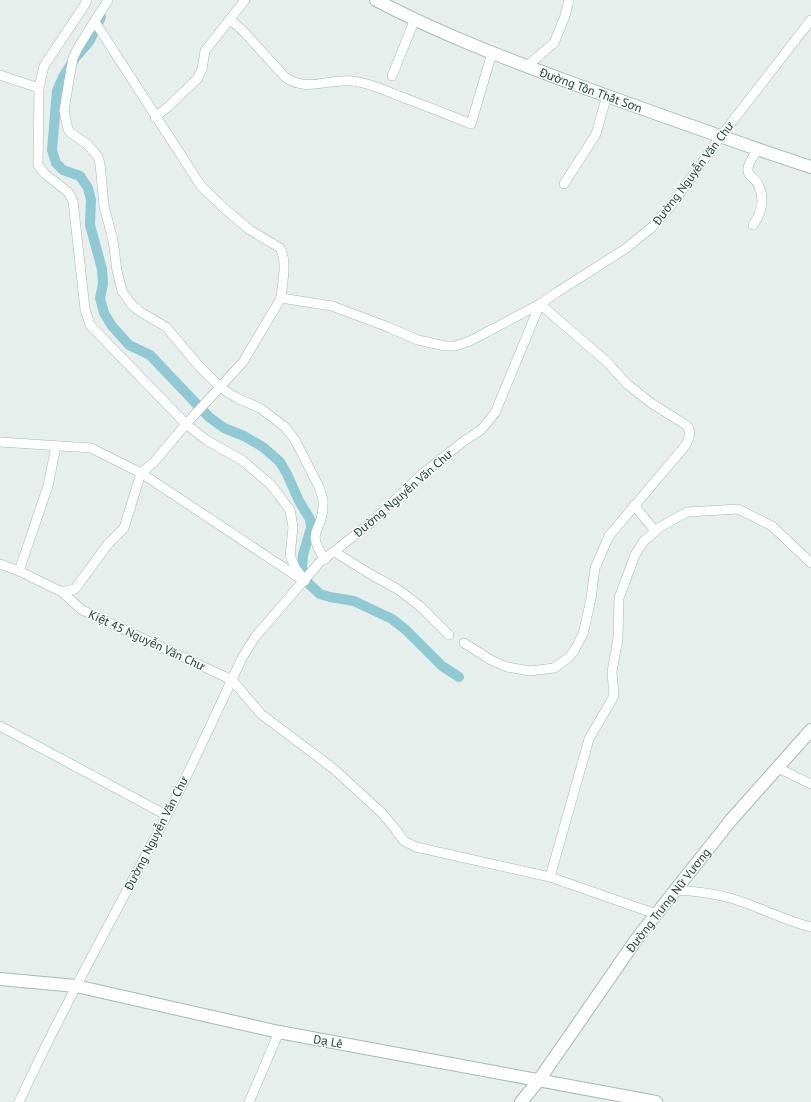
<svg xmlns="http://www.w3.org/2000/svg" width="811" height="1102" font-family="'PT Sans',sans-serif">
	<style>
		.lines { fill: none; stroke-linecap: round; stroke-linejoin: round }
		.canal { stroke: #8ec9d4; stroke-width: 10 }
		.street-casing { stroke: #a8b8b2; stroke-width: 10 }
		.secondary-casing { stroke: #a4bbb3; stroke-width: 14 }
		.street { stroke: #fff; stroke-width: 9 }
		.secondary { stroke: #fff; stroke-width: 12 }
		.labels { text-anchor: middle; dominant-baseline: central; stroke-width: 3; stroke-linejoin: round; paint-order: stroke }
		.street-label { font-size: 12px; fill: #24423a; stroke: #f7fbf9 }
	</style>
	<rect width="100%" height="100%" fill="#e6efeb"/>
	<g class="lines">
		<polyline class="canal" points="101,17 89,42 75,58 63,77 57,91 52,150 56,163 63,170 80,176 88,188 91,200 90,225 102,269 103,284 100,298 104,313 112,326 129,345 150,355 209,417 224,428 244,436 263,447 280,462 287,474 299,501 310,519 311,528 303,555 302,567 304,575 309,584 320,594 330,597 354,601 392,619 406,630 442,666 459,677"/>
		<g class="street-casing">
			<g id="street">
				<polyline points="87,0 84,6 44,66 39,88 38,165 45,174 68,192 73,201 85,309 90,325 186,424 206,440 242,460 271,485 290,510 293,527 290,556 296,569 305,581"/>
				<path d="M108,0L79,46L73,58L69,80L64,111L68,129L71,133L87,144L94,152L98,157L100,164L104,206L113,240L117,271L122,291L131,304L139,311L166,327L199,366L221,388L237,398L260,408L285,427L295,440L319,487C321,493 324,499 323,506C323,532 304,530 325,559"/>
				<path d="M230,19L244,32L285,77C306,93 329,78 353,81C369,83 385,90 399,96C423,105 447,114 471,124L492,53"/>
				<path d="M95,22L201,186L226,210L250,230L280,248C288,262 282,283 281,298"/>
				<polyline points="527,66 554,43 565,16 569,0"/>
				<polyline points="0,75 39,88"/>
				<polyline points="392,76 415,19"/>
				<polyline points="155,117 169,106 198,78 202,69 205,51 245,0"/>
				<polyline points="564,184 596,134 607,95"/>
				<path d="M753,225C762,213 765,198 758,184C755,178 747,176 748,169C748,162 755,155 758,149"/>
				<polyline points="0,442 91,448 141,473 301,579"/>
				<polyline points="634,505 655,531"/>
				<polyline points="335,552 370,574 399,590 421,607 449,635"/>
				<polyline points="0,564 19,571 62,592 82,610 232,680 261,714 334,769 383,814 396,830 404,841 416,847 550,877 656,914"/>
				<polyline points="19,571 48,486 56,446"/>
				<path d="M62,592L75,589L108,544L124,528L141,473L154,462L186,424L243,362L281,298L332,306L388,327L418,340L445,346H455L470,341L540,304L607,362L627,384L651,403L686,425C693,432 689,438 685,446L609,536L595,568L591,599L583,634L574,651L568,658L554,668L530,671L507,667L491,660L464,643"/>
				<polyline points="0,726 166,815"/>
				<polyline points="778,768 811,784"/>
				<polyline points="550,877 589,739 614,696 612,672 618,638 619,598 635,555 644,541 660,527 687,512 738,509 772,526 811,563"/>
				<path d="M675,890C694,891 712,893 730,898C758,906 783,920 811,927"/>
				<path d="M19,1102C64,1005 116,912 166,817C193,765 217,711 242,658L255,637L319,563L373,521L422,474L464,441L481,430L495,413L540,304L556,293L625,249L651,228L670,207L721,136L811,20"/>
				<polyline points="249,1102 279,1032"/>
			</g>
		</g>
		<g class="secondary-casing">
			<g id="secondary">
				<path d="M376,0C440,34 509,60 577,85C654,113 732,141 811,167"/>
				<polyline points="0,979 76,986 279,1032 656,1102"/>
				<polyline points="521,1102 539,1080 638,937 731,820 811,730"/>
			</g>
		</g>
		<use href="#street" class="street"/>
		<use href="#secondary" class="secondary"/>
	</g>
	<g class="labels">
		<g class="street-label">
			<text transform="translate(591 90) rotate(20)">Đường Tôn Thất Sơn</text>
			<text transform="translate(693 173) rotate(-53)">Đường Nguyễn Văn Chư</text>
			<text transform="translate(403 493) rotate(-41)">Đường Nguyễn Văn Chư</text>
			<text transform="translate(147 640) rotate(25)">Kiệt 45 Nguyễn Văn Chư</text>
			<text transform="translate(156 833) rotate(-63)">Đường Nguyễn Văn Chư</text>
			<text transform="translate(668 900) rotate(-52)">Đường Trưng Nữ Vương</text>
			<text transform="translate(328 1041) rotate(10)">Dạ Lê</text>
		</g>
	</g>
</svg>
